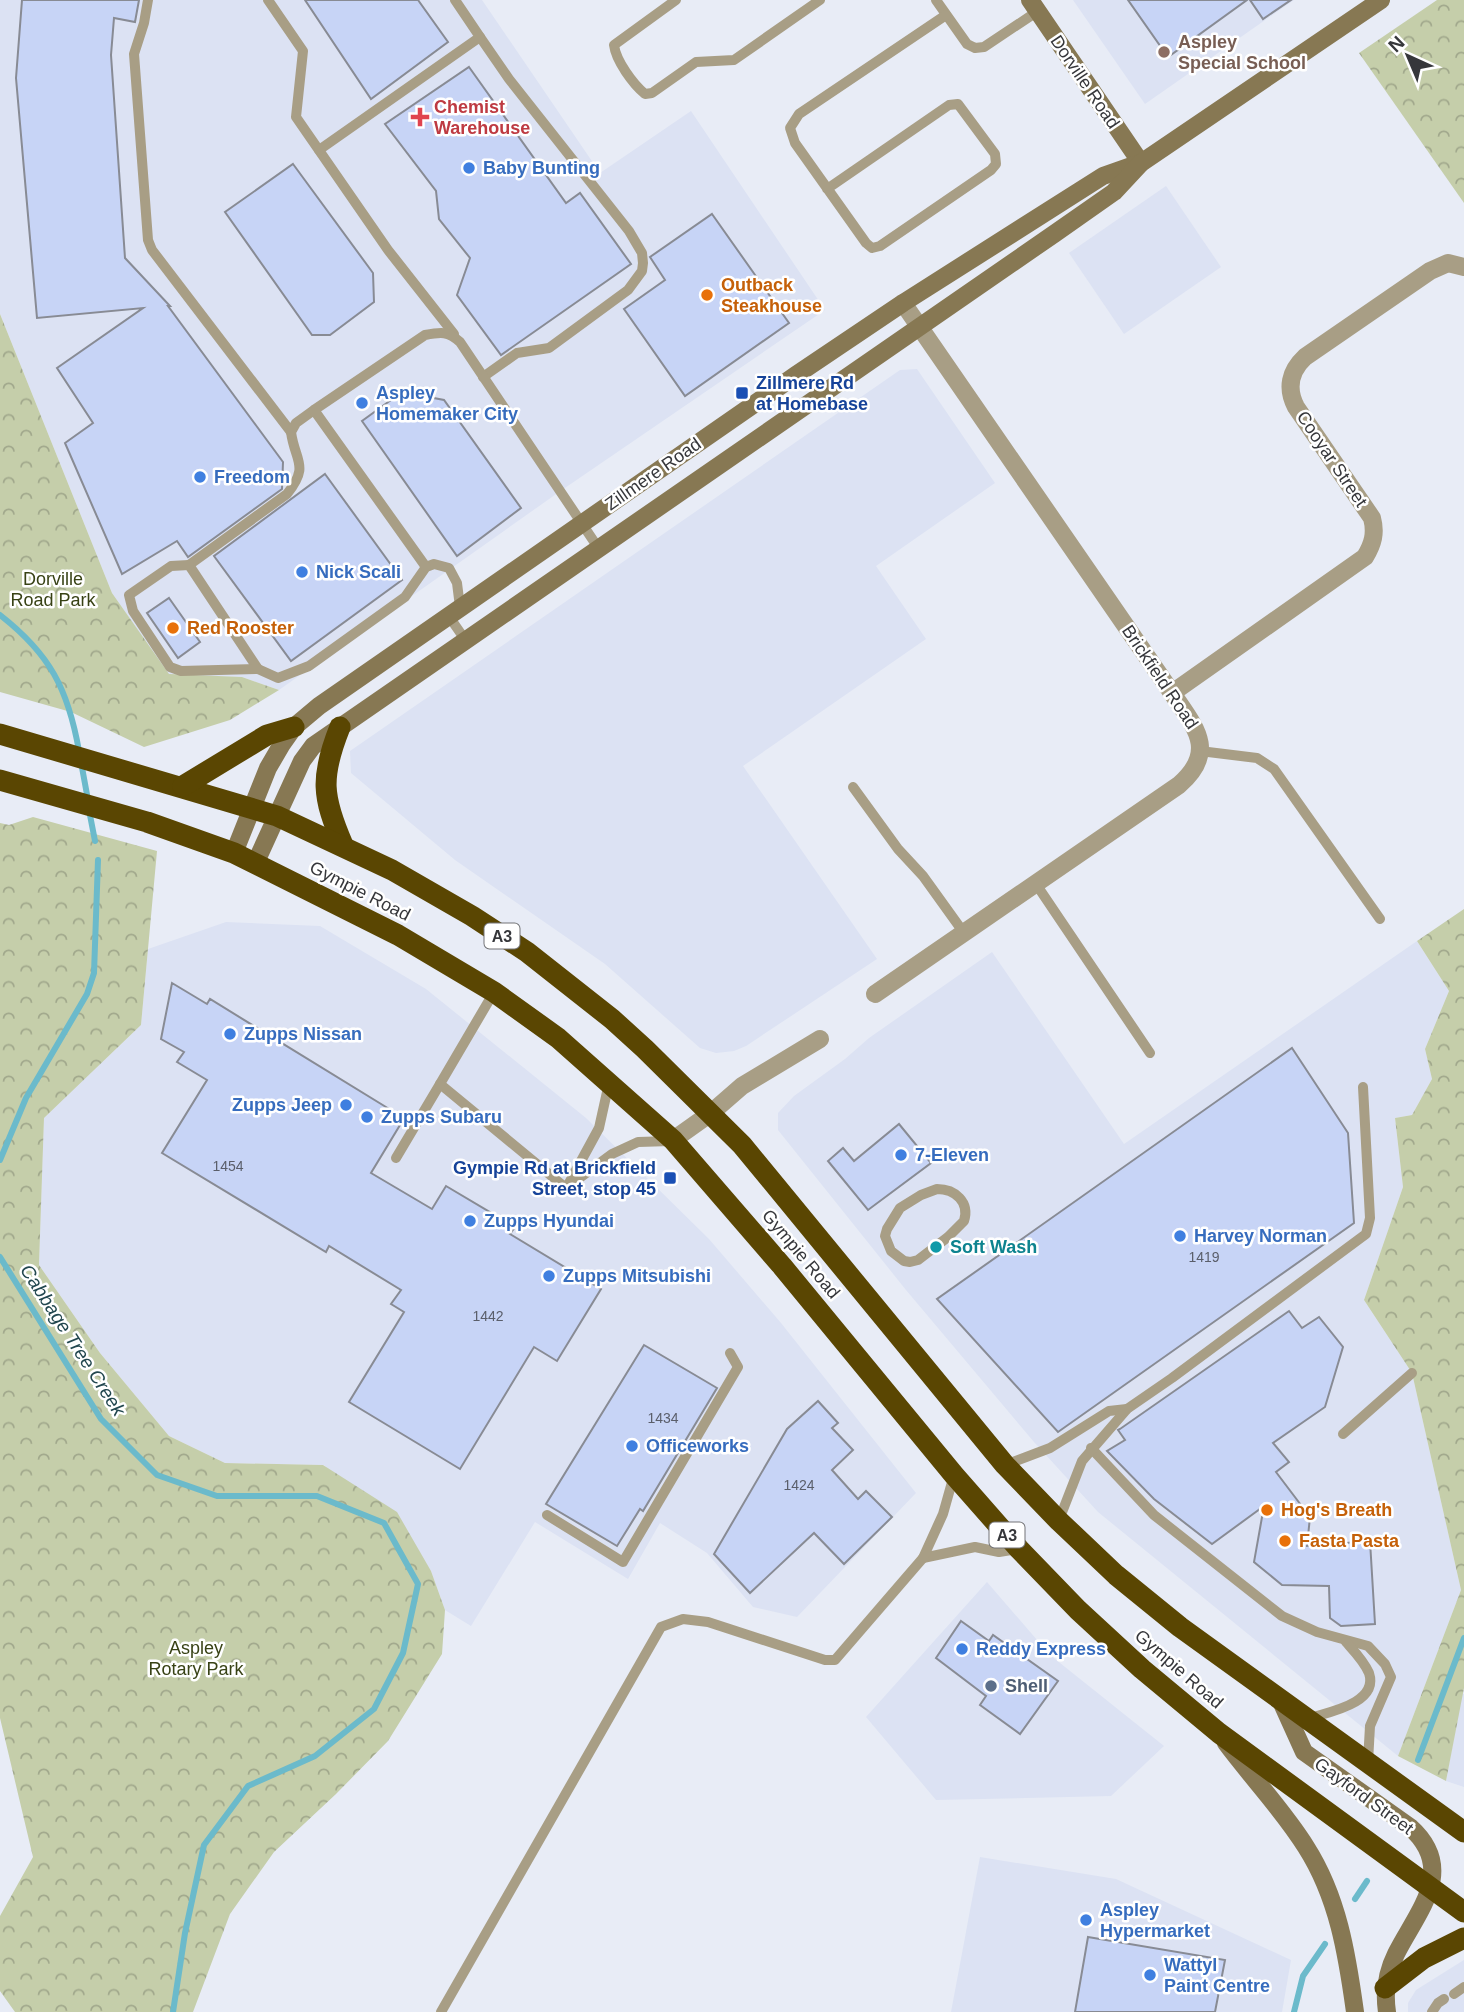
<svg xmlns="http://www.w3.org/2000/svg" width="1464" height="2012" font-family="Helvetica,sans-serif">
	<style>
		.built { fill: #dce2f3 }
		.park { fill: url(#park-crowns) }
		.lines { fill: none; stroke-linecap: round; stroke-linejoin: round }
		.stream { stroke: #6bbacb; stroke-width: 6 }
		.building { fill: #c7d4f6; stroke: #888b94; stroke-width: 2 }
		.lane { stroke: #a89e85; stroke-width: 10 }
		.street { stroke: #a89e85; stroke-width: 18 }
		.secondary { stroke: #877853; stroke-width: 18 }
		.highway { stroke: #5a4602; stroke-width: 21 }
		.education-dot { fill: #8d6e63; stroke: #fff; stroke-width: 2.5 }
		.health-dot { fill: #e0444e; stroke: #fff; stroke-width: 2.5 }
		.shop-dot { fill: #3f7fe0; stroke: #fff; stroke-width: 2.5 }
		.food-dot { fill: #e8710a; stroke: #fff; stroke-width: 2.5 }
		.transit-dot { fill: #1a4fb4; stroke: #fff; stroke-width: 2.5 }
		.culture-dot { fill: #0f9aa8; stroke: #fff; stroke-width: 2.5 }
		.service-dot { fill: #5c6f8a; stroke: #fff; stroke-width: 2.5 }
		.labels { text-anchor: middle; dominant-baseline: central; stroke-width: 5; stroke-linejoin: round; paint-order: stroke }
		.number-label { font-size: 14px; fill: #5a5e6a }
		.shield { fill: #fff; stroke: #727376; stroke-width: 2 }
		.shield-label { font-size: 16px; font-weight: bold; fill: #36373b }
		.education-label { font-size: 18px; font-weight: bold; fill: #785e54; stroke: #fff; text-anchor: start }
		.street-label { font-size: 18px; fill: #36373b; stroke: #fff }
		.health-label { font-size: 18px; font-weight: bold; fill: #be3a42; stroke: #fff; text-anchor: start }
		.shop-label { font-size: 18px; font-weight: bold; fill: #366cbe; stroke: #fff; text-anchor: start }
		.food-label { font-size: 18px; font-weight: bold; fill: #c56008; stroke: #fff; text-anchor: start }
		.transit-label { font-size: 18px; font-weight: bold; fill: #164399; stroke: #fff; text-anchor: start }
		.park-label { font-size: 18px; fill: #384215; stroke: #fff }
		.culture-label { font-size: 18px; font-weight: bold; fill: #0d838f; stroke: #fff; text-anchor: start }
		.service-label { font-size: 18px; font-weight: bold; fill: #4e5e75; stroke: #fff; text-anchor: start }
		.water-label { font-size: 19px; font-style: italic; fill: #22474f; stroke: #fff }
	</style>
	<defs>
		<pattern id="park-crowns" width="20" height="18" patternUnits="userSpaceOnUse" patternTransform="scale(1.75)"><rect width="20" height="18" fill="#c5ceaa"/><path d="M2 6a3 3 0 1 1 6 0M12 15a3 3 0 1 1 6 0" fill="none" stroke="#a1a88c"/></pattern>
	</defs>
	<rect width="100%" height="100%" fill="#e8ecf6"/>
	<g class="built">
		<polygon points="0,0 482,0 600,173 691,111 825,310 559,492 279,690 242,677 169,675 112,593 0,314"/>
		<polygon points="1073,0 1294,0 1145,104"/>
		<polygon points="1166,186 1221,267 1124,334 1069,253"/>
		<polygon points="917,369 995,483 876,566 926,639 743,766 877,959 746,1046 734,1051 716,1053 700,1048 605,964 455,860 351,773 350,751 900,370"/>
		<polygon points="226,922 320,926 426,989 586,1118 709,1239 781,1323 916,1493 797,1617 753,1607 707,1553 660,1523 628,1579 535,1522 471,1626 445,1610 431,1571 324,1465 225,1463 169,1436 100,1353 39,1265 44,1118 141,1025 148,949"/>
		<polygon points="1417,941 1449,991 1425,1049 1432,1079 1412,1115 1395,1118 1403,1187 1364,1300 1412,1373 1461,1590 1398,1756 1098,1512 1034,1442 906,1290 778,1130 778,1113 794,1096 845,1059 869,1038 992,952 1124,1144"/>
		<polygon points="987,1582 1050,1655 1164,1746 1111,1796 936,1800 866,1717"/>
		<polygon points="1462,1694 1464,1694 1464,1787 1446,1781"/>
		<polygon points="980,1857 1116,1879 1291,1960 1282,2012 951,2012"/>
		<polygon points="1464,1960 1464,2012 1408,2012 1408,2003 1416,1990"/>
	</g>
	<g class="park">
		<polygon points="1437,0 1464,0 1464,203 1359,53"/>
		<polygon points="0,314 112,593 169,674 242,677 279,690 230,720 144,747 71,712 0,692"/>
		<polygon points="33,817 157,851 141,1025 44,1118 39,1265 100,1353 169,1436 225,1463 323,1465 397,1512 431,1571 445,1610 442,1654 388,1741 336,1794 274,1852 230,1914 193,2012 15,2012 0,1991 0,1916 33,1857 0,1718 0,823 9,825"/>
		<polygon points="1464,909 1464,1688 1446,1781 1398,1756 1461,1590 1412,1373 1364,1300 1403,1187 1395,1118 1412,1115 1432,1079 1425,1049 1449,991 1417,941"/>
	</g>
	<g class="lines">
		<g class="stream">
			<path d="M0,615C50,654 68,689 79,751"/>
			<polyline points="81,762 88,800"/>
			<polyline points="89,810 95,841"/>
			<polyline points="0,1160 26,1098 87,994 94,973 98,860"/>
			<polyline points="0,1257 101,1419 157,1475 217,1496 317,1496 384,1523 418,1584 403,1653 374,1709 315,1756 248,1786 204,1845 185,1933 173,2012"/>
			<polyline points="1418,1760 1464,1638"/>
			<polyline points="1355,1899 1367,1881"/>
			<polyline points="1294,2012 1303,1976 1325,1944"/>
		</g>
	</g>
	<g class="building">
		<polygon points="22,0 139,0 135,22 114,18 111,55 125,258 170,306 168,306 283,462 282,489 188,557 177,541 122,574 65,443 93,423 57,368 143,308 37,318 16,78"/>
		<polygon points="305,0 418,0 448,42 371,99"/>
		<polygon points="1128,0 1247,0 1168,57"/>
		<polygon points="1250,0 1291,0 1263,19"/>
		<polygon points="469,67 566,203 580,193 631,264 501,355 457,295 470,258 439,219 436,191 385,124"/>
		<polygon points="293,164 373,273 374,302 330,335 312,335 225,212"/>
		<polygon points="712,214 789,323 685,396 624,309 665,280 650,257"/>
		<polygon points="402,392 444,400 521,508 457,556 362,421"/>
		<polygon points="325,474 402,580 291,661 214,556"/>
		<polygon points="169,598 200,642 178,658 147,613"/>
		<polygon points="172,983 207,1004 210,999 399,1115 395,1122 400,1125 371,1173 432,1209 446,1186 515,1227 510,1234 601,1289 557,1361 534,1347 460,1469 349,1402 404,1312 391,1304 401,1290 329,1246 326,1252 162,1153 207,1080 177,1062 184,1052 161,1039"/>
		<polygon points="1292,1048 1348,1133 1354,1223 1058,1432 937,1299"/>
		<polygon points="899,1124 931,1163 868,1210 828,1161 843,1148 854,1161"/>
		<polygon points="1289,1311 1302,1328 1319,1317 1343,1347 1325,1407 1273,1443 1289,1462 1276,1472 1310,1517 1307,1546 1370,1541 1375,1624 1341,1626 1330,1618 1329,1586 1282,1585 1254,1562 1264,1506 1212,1544 1154,1499 1107,1451 1125,1440 1118,1430 1120,1429"/>
		<polygon points="644,1345 717,1388 643,1511 640,1509 617,1546 546,1504"/>
		<polygon points="818,1401 838,1423 832,1428 853,1450 832,1470 858,1499 866,1491 892,1517 844,1564 814,1533 750,1593 714,1554 787,1429"/>
		<polygon points="961,1621 989,1641 993,1635 1058,1681 1020,1734 980,1705 986,1696 936,1658"/>
		<polygon points="1088,1937 1225,1960 1215,2012 1075,2012"/>
	</g>
	<g class="lines">
		<g class="lane">
			<polyline points="148,0 144,23 134,54 148,240 152,250 291,432"/>
			<polyline points="268,0 303,51 296,117 388,250 454,334"/>
			<path d="M676,0L614,45C616,61 633,84 645,94L652,93L696,62L734,60L820,0"/>
			<polyline points="936,0 967,44 975,48 984,47 1038,11"/>
			<polyline points="480,37 509,79 629,231 642,253 643,263 642,271 628,290 549,348 517,353 483,377"/>
			<polyline points="319,150 480,37 455,0"/>
			<polyline points="827,189 949,105 958,104 995,154 996,164 991,170 880,246 872,248 866,243 795,143 790,128 799,114 946,15"/>
			<path d="M314,410L296,423L291,432C295,462 310,465 287,494L189,565L258,669L278,678L309,666L405,597L426,567L434,564L449,568L457,583L460,607"/>
			<polyline points="189,565 171,566 129,595 133,611 170,667 181,671 258,669"/>
			<path d="M426,567L314,410L425,335C441,332 448,331 460,342L599,549"/>
			<polyline points="448,615 466,641"/>
			<polyline points="1200,751 1257,758 1274,769 1380,919"/>
			<polyline points="853,787 898,849 923,876 964,933"/>
			<polyline points="1036,884 1150,1053"/>
			<polyline points="494,992 440,1084 566,1188"/>
			<polyline points="396,1158 440,1084"/>
			<polyline points="568,1185 599,1128 609,1083"/>
			<polyline points="566,1188 612,1154 638,1142 671,1141"/>
			<path d="M937,1189C955,1189 970,1202 964,1221L948,1237L918,1260L910,1262L904,1261L891,1251L885,1236L887,1229L900,1208L921,1195Z"/>
			<polyline points="1343,1434 1412,1373"/>
			<polyline points="1091,1448 1154,1515 1282,1616 1317,1632 1368,1646 1385,1664 1391,1677 1370,1726 1368,1762"/>
			<polyline points="1005,1465 1050,1448 1109,1411 1127,1409"/>
			<polyline points="547,1515 623,1562 738,1367 730,1353"/>
			<polyline points="1059,1520 1082,1461 1127,1409 1172,1378 1366,1234 1370,1218 1363,1087"/>
			<polyline points="923,1558 975,1547 999,1552 1018,1549"/>
			<path d="M1310,1718C1329,1712 1379,1703 1369,1673C1364,1661 1354,1651 1346,1642"/>
			<polyline points="1454,1994 1464,1987"/>
			<polyline points="441,2012 661,1627 683,1619 708,1622 825,1660 835,1660 923,1558 943,1514 954,1475"/>
			<polyline points="1432,2012 1438,2003 1444,1999"/>
		</g>
		<g class="street">
			<path d="M1172,693L1365,557C1373,544 1376,533 1372,518L1296,407C1286,388 1290,371 1305,357L1430,271L1448,263L1464,267"/>
			<path d="M875,994L1179,785C1218,751 1195,727 1172,693L903,303"/>
			<polyline points="673,1140 711,1113 742,1086 820,1039"/>
		</g>
		<g class="secondary">
			<polyline points="1030,0 1141,163"/>
			<polyline points="234,853 268,768 282,744 294,727 319,706 796,375 903,303 1103,176 1137,164"/>
			<polyline points="255,864 302,761 313,746 1054,234 1114,192 1141,163 1381,0"/>
			<path d="M1280,1699L1304,1752L1410,1827C1458,1870 1417,1912 1396,1954C1387,1972 1384,1992 1387,2012"/>
			<path d="M1226,1743C1252,1778 1283,1810 1306,1847C1338,1897 1347,1954 1355,2012"/>
		</g>
		<g class="highway">
			<path d="M340,727C320,777 322,797 343,845"/>
			<polyline points="0,734 277,816 392,870 472,916 527,952 612,1019 645,1049 742,1145 1005,1465 1059,1521 1116,1575 1180,1627 1464,1832"/>
			<polyline points="0,780 147,822 234,853 398,935 494,992 558,1038 673,1140 782,1266 954,1475 1019,1549 1078,1610 1142,1669 1219,1733 1464,1912"/>
			<polyline points="183,786 267,735 294,727"/>
			<polyline points="1385,1988 1424,1958 1464,1938"/>
		</g>
	</g>
	<circle class="education-dot" cx="1164" cy="52" r="7"/>
	<path class="health-dot" d="M416.5 106.5h7v7h7v7h-7v7h-7v-7h-7v-7h7z"/>
	<g class="shop-dot">
		<circle cx="469" cy="168" r="7"/>
		<circle cx="362" cy="403" r="7"/>
		<circle cx="200" cy="477" r="7"/>
		<circle cx="302" cy="572" r="7"/>
		<circle cx="230" cy="1034" r="7"/>
		<circle cx="346" cy="1105" r="7"/>
		<circle cx="367" cy="1117" r="7"/>
		<circle cx="901" cy="1155" r="7"/>
		<circle cx="470" cy="1221" r="7"/>
		<circle cx="1180" cy="1236" r="7"/>
		<circle cx="549" cy="1276" r="7"/>
		<circle cx="632" cy="1446" r="7"/>
		<circle cx="962" cy="1649" r="7"/>
		<circle cx="1086" cy="1920" r="7"/>
		<circle cx="1150" cy="1975" r="7"/>
	</g>
	<g class="food-dot">
		<circle cx="707" cy="295" r="7"/>
		<circle cx="173" cy="628" r="7"/>
		<circle cx="1267" cy="1510" r="7"/>
		<circle cx="1285" cy="1541" r="7"/>
	</g>
	<g class="transit-dot">
		<rect x="735" y="386" width="14" height="14" rx="3.5"/>
		<rect x="663" y="1171" width="14" height="14" rx="3.5"/>
	</g>
	<circle class="culture-dot" cx="936" cy="1247" r="7"/>
	<circle class="service-dot" cx="991" cy="1686" r="7"/>
	<g class="labels">
		<g class="number-label">
			<text x="228" y="1166">1454</text>
			<text x="1204" y="1257">1419</text>
			<text x="488" y="1316">1442</text>
			<text x="663" y="1418">1434</text>
			<text x="799" y="1485">1424</text>
		</g>
		<g class="shield">
			<rect x="484.5" y="923.5" width="35" height="25" rx="5"/>
			<rect x="989.5" y="1522.5" width="35" height="25" rx="5"/>
		</g>
		<g class="shield-label">
			<text x="502" y="936">A3</text>
			<text x="1007" y="1535">A3</text>
		</g>
		<g class="education-label">
			<text x="1178" y="42">Aspley<tspan x="1178" dy="21">Special School</tspan></text>
		</g>
		<g class="street-label">
			<text transform="translate(1085 82) rotate(56)">Dorville Road</text>
			<text transform="translate(1332 459) rotate(56)">Cooyar Street</text>
			<text transform="translate(653 474) rotate(-35)">Zillmere Road</text>
			<text transform="translate(1160 677) rotate(56)">Brickfield Road</text>
			<text transform="translate(360 891) rotate(27)">Gympie Road</text>
			<text transform="translate(801 1254) rotate(50)">Gympie Road</text>
			<text transform="translate(1179 1669) rotate(41)">Gympie Road</text>
			<text transform="translate(1364 1796) rotate(36)">Gayford Street</text>
		</g>
		<g class="health-label">
			<text x="434" y="107">Chemist<tspan x="434" dy="21">Warehouse</tspan></text>
		</g>
		<g class="shop-label">
			<text x="483" y="168">Baby Bunting</text>
			<text x="376" y="393">Aspley<tspan x="376" dy="21">Homemaker City</tspan></text>
			<text x="214" y="477">Freedom</text>
			<text x="316" y="572">Nick Scali</text>
			<text x="244" y="1034">Zupps Nissan</text>
			<text x="332" y="1105" text-anchor="end">Zupps Jeep</text>
			<text x="381" y="1117">Zupps Subaru</text>
			<text x="915" y="1155">7-Eleven</text>
			<text x="484" y="1221">Zupps Hyundai</text>
			<text x="1194" y="1236">Harvey Norman</text>
			<text x="563" y="1276">Zupps Mitsubishi</text>
			<text x="646" y="1446">Officeworks</text>
			<text x="976" y="1649">Reddy Express</text>
			<text x="1100" y="1910">Aspley<tspan x="1100" dy="21">Hypermarket</tspan></text>
			<text x="1164" y="1965">Wattyl<tspan x="1164" dy="21">Paint Centre</tspan></text>
		</g>
		<g class="food-label">
			<text x="721" y="285">Outback<tspan x="721" dy="21">Steakhouse</tspan></text>
			<text x="187" y="628">Red Rooster</text>
			<text x="1281" y="1510">Hog's Breath</text>
			<text x="1299" y="1541">Fasta Pasta</text>
		</g>
		<g class="transit-label">
			<text x="756" y="383">Zillmere Rd<tspan x="756" dy="21">at Homebase</tspan></text>
			<text x="656" y="1168" text-anchor="end">Gympie Rd at Brickfield<tspan x="656" dy="21">Street, stop 45</tspan></text>
		</g>
		<g class="park-label">
			<text x="53" y="579">Dorville<tspan x="53" dy="21">Road Park</tspan></text>
			<text x="196" y="1648">Aspley<tspan x="196" dy="21">Rotary Park</tspan></text>
		</g>
		<g class="culture-label">
			<text x="950" y="1247">Soft Wash</text>
		</g>
		<g class="service-label">
			<text x="1005" y="1686">Shell</text>
		</g>
		<g class="water-label">
			<text transform="translate(73 1340) rotate(57)">Cabbage Tree Creek</text>
		</g>
	</g>
	<g transform="translate(1408 56) rotate(316)" stroke="#ffffff" stroke-width="5" paint-order="stroke">
	<path d="M0-5L12 26L0 18L-12 26Z" fill="#36373b"/>
	<text y="-10" font-size="19" font-weight="bold" text-anchor="middle" fill="#36373b">N</text>
	</g>
</svg>
